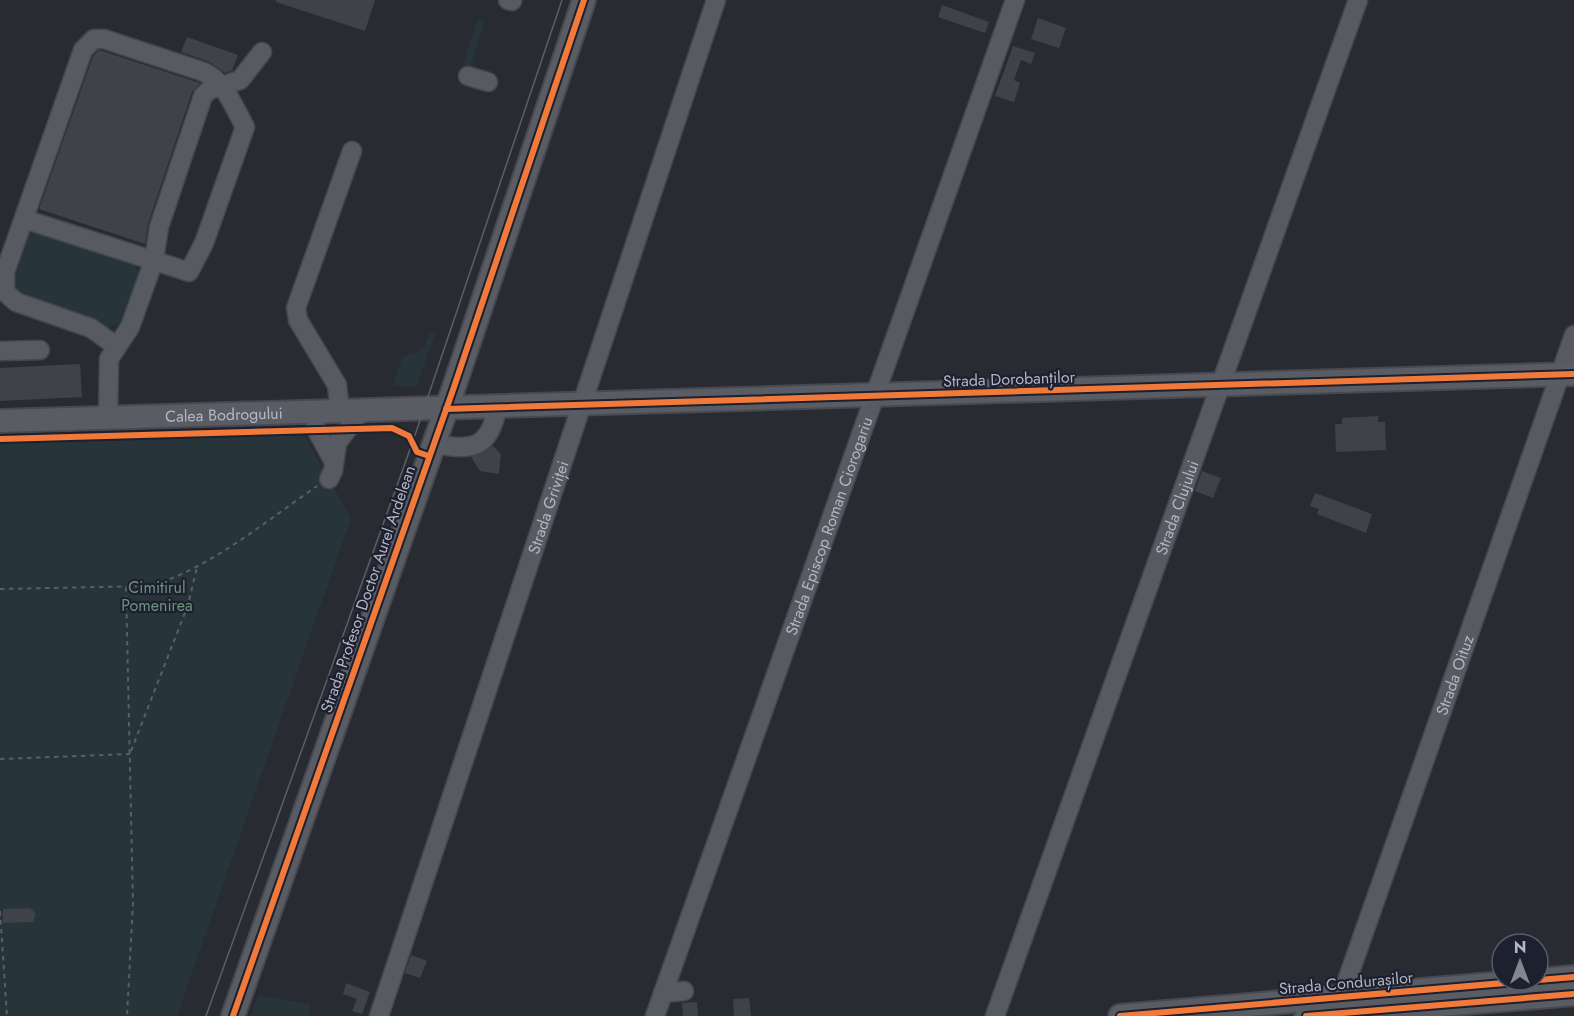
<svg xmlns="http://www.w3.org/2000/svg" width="1574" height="1016" font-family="Jost,sans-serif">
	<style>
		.green { fill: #273439 }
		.building { fill: #40424a }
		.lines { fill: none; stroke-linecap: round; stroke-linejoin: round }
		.minor-casing { stroke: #45464d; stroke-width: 21 }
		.major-casing { stroke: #474850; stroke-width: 26 }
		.path { stroke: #5b5e66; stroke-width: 2; stroke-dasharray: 4.5 4.5; stroke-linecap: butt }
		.minor { stroke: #585a62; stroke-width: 18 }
		.major { stroke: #5a5c64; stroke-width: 22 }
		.tram { stroke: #5c5e65; stroke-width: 1.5 }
		.cycleway-casing { stroke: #1d202e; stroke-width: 10 }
		.cycleway { stroke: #f17a3a; stroke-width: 6 }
		.labels { text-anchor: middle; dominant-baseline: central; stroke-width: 4.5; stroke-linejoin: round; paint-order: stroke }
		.street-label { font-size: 16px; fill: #b3b5c5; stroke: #1d202e }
		.park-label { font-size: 16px; fill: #6c937e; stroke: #1d202e }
	</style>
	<rect width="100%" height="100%" fill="#292b33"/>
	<g class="green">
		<polygon points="478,19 485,22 470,68 463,65"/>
		<path d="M38,231L133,263C148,279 130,306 123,323L107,328L19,300L9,278L28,233Z"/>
		<path d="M430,333L435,334L417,386H393L403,356C422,351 422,353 430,333Z"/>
		<polygon points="302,432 351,518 177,1016 0,1016 0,443"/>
		<polygon points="258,995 311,1004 308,1015 314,1016 251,1016"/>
	</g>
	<g class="building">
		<polygon points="276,0 375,0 365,31 276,2"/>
		<polygon points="942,5 989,22 985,33 938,17"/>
		<polygon points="1038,18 1066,28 1059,48 1031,39"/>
		<polygon points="187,37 238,55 232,71 225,73 210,62 181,52"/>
		<polygon points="1013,46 1035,53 1031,64 1021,60 1014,80 1020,83 1014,102 995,96"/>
		<polygon points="99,50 200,83 192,92 148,224 145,244 39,209 93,56"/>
		<polygon points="80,364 82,397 0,401 0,368"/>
		<polygon points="1378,416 1378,422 1385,422 1386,450 1336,452 1335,424 1342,424 1342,418"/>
		<polygon points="493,446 501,454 499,474 480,471 471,457"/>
		<polygon points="1202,471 1221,478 1213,498 1195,491"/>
		<polygon points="1315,493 1372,514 1366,533 1317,514 1319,509 1310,506"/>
		<polygon points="30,908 36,914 33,922 3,923 3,909"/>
		<polygon points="411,955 427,961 420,978 405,973"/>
		<polygon points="346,983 370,992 362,1014 352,1011 357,999 343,994"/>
		<polygon points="749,998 751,1016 734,1016 733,999"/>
		<polygon points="697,1002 698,1016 683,1016 682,1003"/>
	</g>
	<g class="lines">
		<g class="minor-casing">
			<g id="minor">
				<polyline points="508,0 512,1"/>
				<polyline points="468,76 488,82"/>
				<path d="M24,219L189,272L204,243L245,127C234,107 225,82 204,72L104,39H94L83,50L5,272V292L16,302L91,328L116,346"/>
				<polyline points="0,351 40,350"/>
				<polyline points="340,411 337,385 298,320 296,308 352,151"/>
				<polyline points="314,412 316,429 334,462"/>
				<polyline points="108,418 109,359 130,327 154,260 159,227 203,96 209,90 240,80 262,52"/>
				<path d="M434,444C471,451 490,449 497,408"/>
				<polyline points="329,479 333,471 337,443 362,410"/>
				<polyline points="663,993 684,991"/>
				<path id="s1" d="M1337,1009L1574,335"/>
				<path id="s2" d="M379,1016L716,0"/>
				<path id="s3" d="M655,1016L1015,0"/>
				<path id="s4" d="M995,1016L1358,0"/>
			</g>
		</g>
		<g class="major-casing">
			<g id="major">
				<path id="s5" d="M0,421L1574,374"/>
				<polyline points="233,1016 454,387 584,0"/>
				<polyline points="1120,1016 1574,977"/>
				<polyline points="1306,1016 1574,994"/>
			</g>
		</g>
		<g class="path">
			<polyline points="126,587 133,903 127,1016"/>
			<path d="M0,589L149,586C208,570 266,521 317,486"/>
			<polyline points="131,751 188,605 197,567"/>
			<polyline points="0,759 130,754"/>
			<polyline points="0,911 7,1016"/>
		</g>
		<use href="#minor" class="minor"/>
		<use href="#major" class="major"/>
		<g class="tram">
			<polyline points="206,1016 413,441 562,0"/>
			<polyline points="1179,1016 1574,982"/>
		</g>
		<g class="cycleway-casing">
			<g id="cycleway">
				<polyline points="446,409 1574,374"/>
				<polyline points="0,439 392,428 409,436 417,452 429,456"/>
				<polyline points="233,1016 454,387 584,0"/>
				<polyline points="1120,1016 1574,977"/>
				<polyline points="1306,1016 1574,994"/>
			</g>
		</g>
		<use href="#cycleway" class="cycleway"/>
	</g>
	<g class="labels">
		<g class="street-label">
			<text transform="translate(1009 379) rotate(-2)">Strada Dorobanților</text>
			<text stroke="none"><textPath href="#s5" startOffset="224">Calea Bodrogului</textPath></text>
			<text stroke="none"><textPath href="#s2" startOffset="536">Strada Griviței</textPath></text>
			<text stroke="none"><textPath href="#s4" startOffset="540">Strada Clujului</textPath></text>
			<text stroke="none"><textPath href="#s3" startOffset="520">Strada Episcop Roman Ciorogariu</textPath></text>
			<text transform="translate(368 589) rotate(-71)">Strada Profesor Doctor Aurel Ardelean</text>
			<text stroke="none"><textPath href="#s1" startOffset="354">Strada Oituz</textPath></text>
			<text transform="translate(1346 983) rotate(-5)">Strada Condurașilor</text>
		</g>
		<g class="park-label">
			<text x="157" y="587">Cimitirul<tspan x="157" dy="18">Pomenirea</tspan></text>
		</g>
	</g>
	<g transform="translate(1520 962)"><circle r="28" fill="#1d202e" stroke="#595c6a" stroke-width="1.5"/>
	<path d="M0-4.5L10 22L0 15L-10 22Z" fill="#838592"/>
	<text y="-9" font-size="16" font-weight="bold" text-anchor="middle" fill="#b3b5c5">N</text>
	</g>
</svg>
